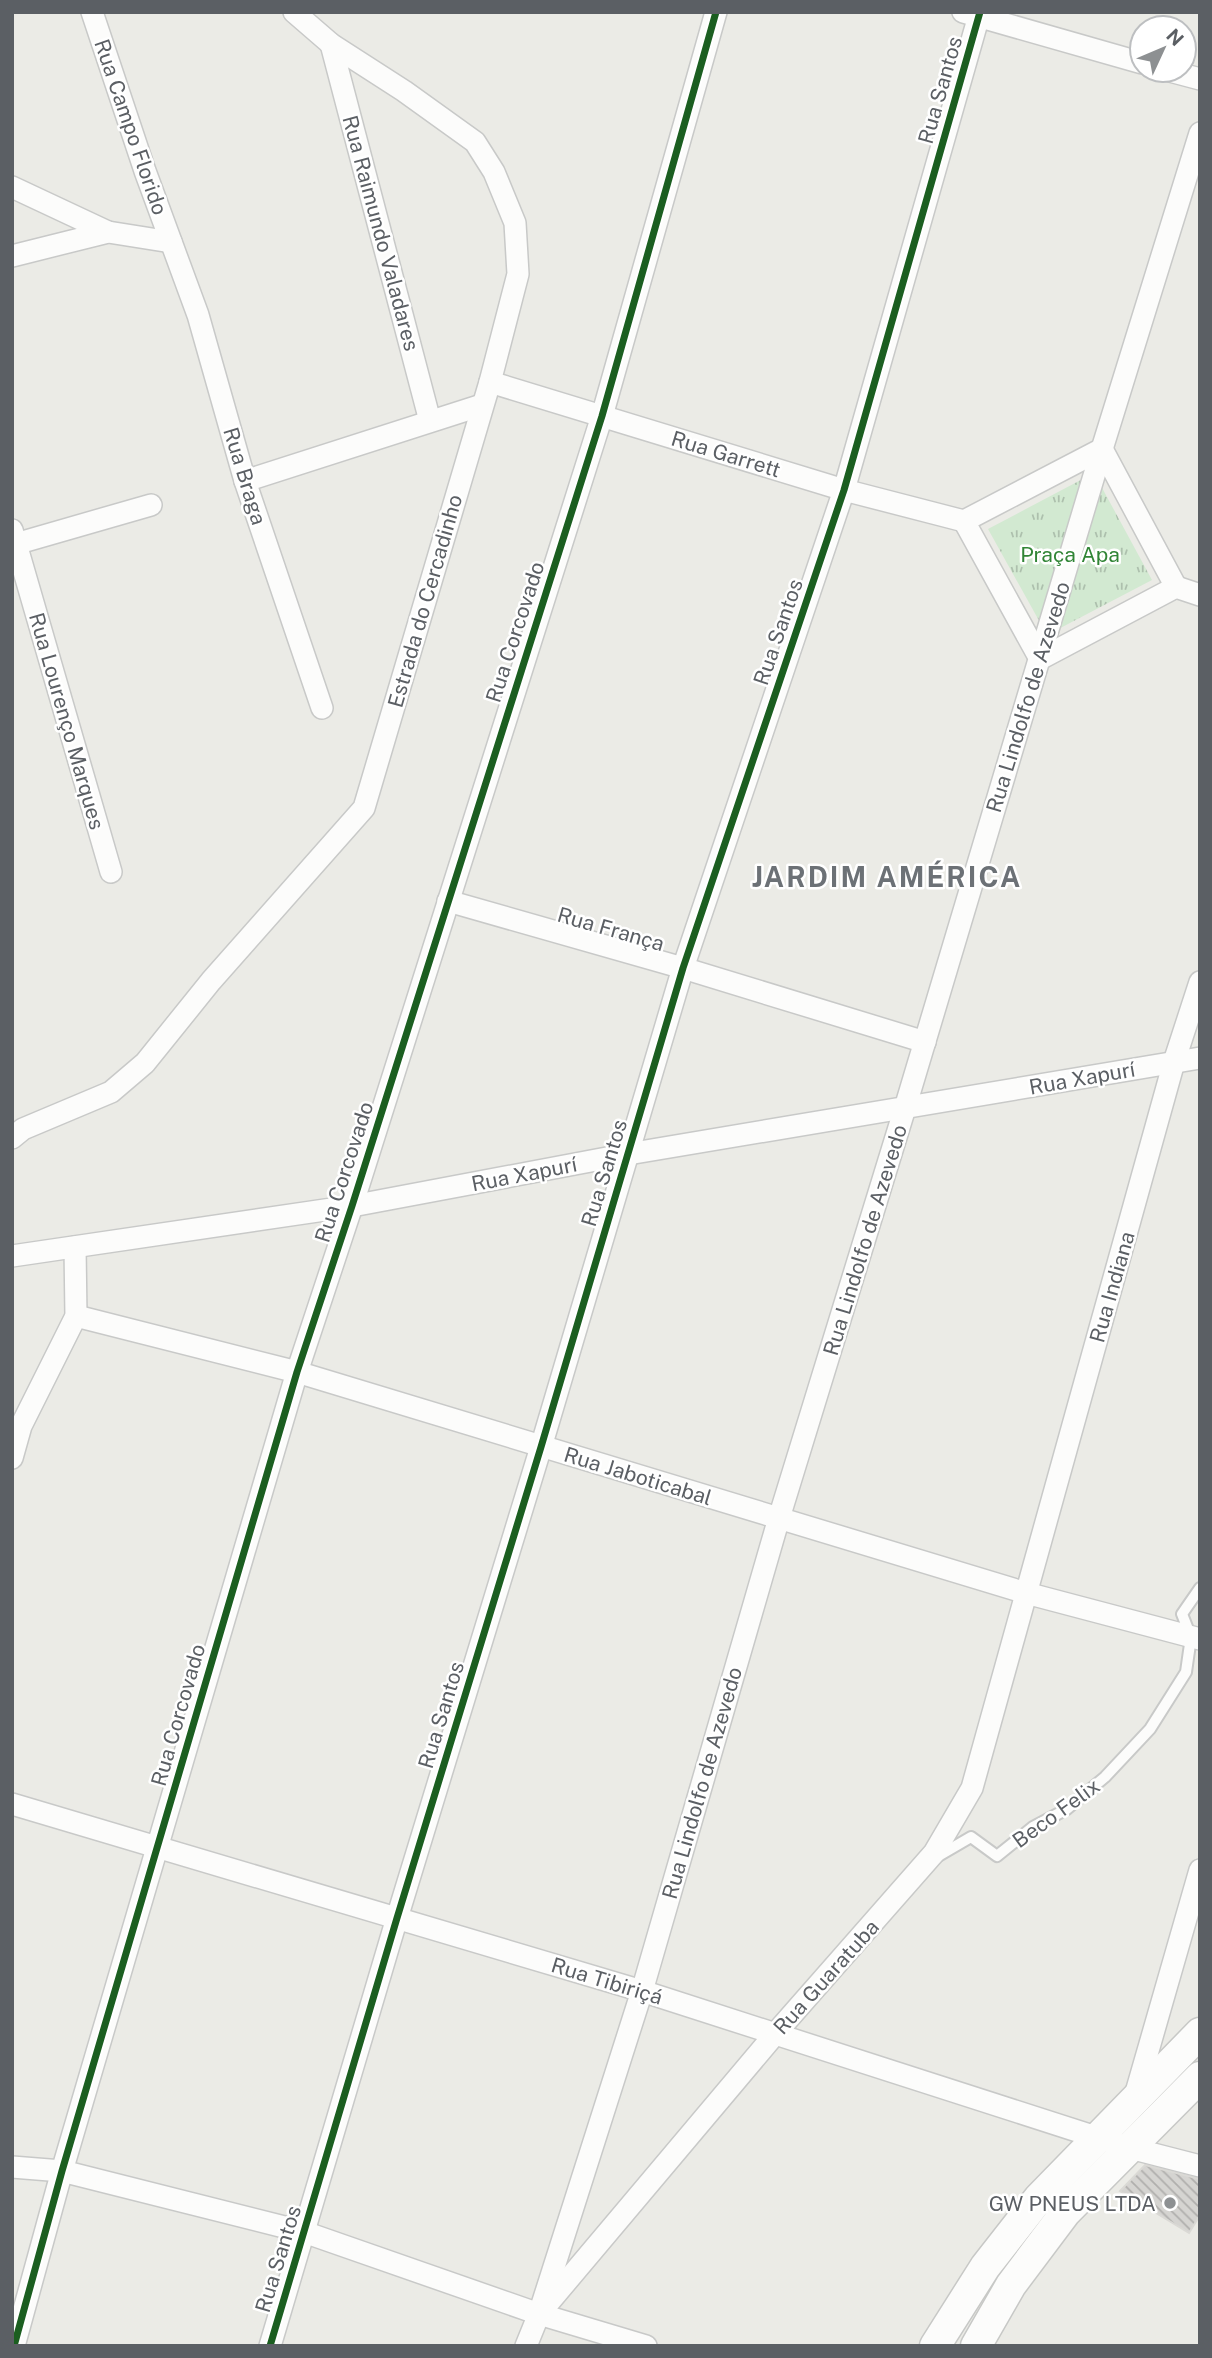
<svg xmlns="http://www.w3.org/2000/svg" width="1212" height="2358" font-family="'Public Sans',sans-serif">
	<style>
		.grass { fill: url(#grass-tufts) }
		.building { fill: url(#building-back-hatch); stroke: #dad9d5; stroke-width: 2 }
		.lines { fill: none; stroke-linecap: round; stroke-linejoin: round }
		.lane-casing { stroke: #c8c9c8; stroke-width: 14 }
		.street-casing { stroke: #c8c9c8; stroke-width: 24 }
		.secondary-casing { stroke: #c7c8c6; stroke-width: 33 }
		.lane { stroke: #fcfcfb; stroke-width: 10 }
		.street { stroke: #fcfcfb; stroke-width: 21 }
		.secondary { stroke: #fcfcfb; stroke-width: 30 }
		.cycleway-casing { stroke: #fff; stroke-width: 11 }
		.cycleway { stroke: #1b5e20; stroke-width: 7 }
		.poi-dot { fill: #8d9092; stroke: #fff; stroke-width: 2.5 }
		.labels { text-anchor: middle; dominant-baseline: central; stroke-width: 5; stroke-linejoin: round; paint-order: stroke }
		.street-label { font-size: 21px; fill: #5b5f64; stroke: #fff }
		.park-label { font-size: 21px; fill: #318536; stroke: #fff }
		.poi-label { font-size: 21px; fill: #5b5f64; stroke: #fff; text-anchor: end }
		.district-label { font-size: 28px; font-weight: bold; letter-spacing: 2px; fill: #6c7176; stroke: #fff }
	</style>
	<defs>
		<pattern id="grass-tufts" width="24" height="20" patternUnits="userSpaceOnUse" patternTransform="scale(1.75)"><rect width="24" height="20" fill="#d2e9d1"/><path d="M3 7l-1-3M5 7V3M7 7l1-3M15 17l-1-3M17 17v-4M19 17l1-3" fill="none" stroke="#adc0ad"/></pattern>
		<pattern id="building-back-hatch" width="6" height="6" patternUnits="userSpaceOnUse" patternTransform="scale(1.75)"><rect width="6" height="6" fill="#d5d4d1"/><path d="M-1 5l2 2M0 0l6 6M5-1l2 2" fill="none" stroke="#b0afad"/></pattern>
	</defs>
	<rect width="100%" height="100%" fill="#ebebe6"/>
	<polygon class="grass" points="1094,473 1152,580 1047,635 988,529"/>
	<polygon class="building" points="1145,2165 1200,2179 1200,2215 1189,2233 1120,2191"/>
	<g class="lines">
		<g class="lane-casing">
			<polyline id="lane" points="935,1858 971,1837 997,1856 1033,1827 1067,1809 1105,1777 1150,1729 1186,1672 1191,1637 1182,1614 1200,1588"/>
		</g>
		<g class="street-casing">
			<g id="street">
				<polyline points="92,12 145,171 198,315 245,481 322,708"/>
				<polyline points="963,12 1142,63"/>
				<polyline points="331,44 430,421"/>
				<polyline points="1166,70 1200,79"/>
				<polyline points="12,187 108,232"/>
				<polyline points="12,256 108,232 171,242"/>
				<polyline points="490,382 844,490 964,521"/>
				<polygon points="1102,449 1176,587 1040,659 964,521"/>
				<polyline points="245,481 482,405"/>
				<polyline points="12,530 111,872"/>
				<polyline points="12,545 151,505"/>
				<polyline points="1176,587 1200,595"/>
				<polyline points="448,901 683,968 925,1042"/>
				<polyline points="12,1138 23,1129 111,1092 145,1063 211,981 364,808 490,382 518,274 515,223 494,172 475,142 404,91 331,44 294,12"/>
				<polyline points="12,1256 352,1206 628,1154 1200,1058"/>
				<polyline points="76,1316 297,1372 1026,1593 1200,1639"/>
				<polyline points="12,1458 21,1426 76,1316 75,1247"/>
				<polyline points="12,1804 642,1991 1130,2148 1200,2166"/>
				<polyline points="1135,2096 1200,1870"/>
				<polyline points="12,2167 62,2171 304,2232 539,2314 646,2346"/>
				<polyline points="545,2307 775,2034 934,1853 972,1788 1174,1062 1200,982"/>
				<polyline points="14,2346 62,2171 297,1372 352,1206 602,416 716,12"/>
				<polyline points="270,2346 397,1918 541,1447 683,968 844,490 980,12"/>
				<polyline points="526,2346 539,2314 642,1991 779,1518 905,1108 1102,449 1200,133"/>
			</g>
		</g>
		<g class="secondary-casing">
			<g id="secondary">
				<polyline points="935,2346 985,2267 1039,2198 1200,2033"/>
				<polyline points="976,2346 1011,2285 1065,2213 1200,2077"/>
			</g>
		</g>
		<use href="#lane" class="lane"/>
		<use href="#street" class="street"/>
		<use href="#secondary" class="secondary"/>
		<g class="cycleway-casing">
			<g id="cycleway">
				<polyline points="14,2346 62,2171 297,1372 352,1206 602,416 716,12"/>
				<polyline points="270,2346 397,1918 541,1447 683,968 844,490 980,12"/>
			</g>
		</g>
		<use href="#cycleway" class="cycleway"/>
	</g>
	<circle class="poi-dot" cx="1170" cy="2203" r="7"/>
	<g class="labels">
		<g class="street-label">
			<text transform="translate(940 90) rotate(-74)">Rua Santos</text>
			<text transform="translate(131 127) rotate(71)">Rua Campo Florido</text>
			<text transform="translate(381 233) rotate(75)">Rua Raimundo Valadares</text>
			<text transform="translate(726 454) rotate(17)">Rua Garrett</text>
			<text transform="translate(245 476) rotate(73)">Rua Braga</text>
			<text transform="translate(425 601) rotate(-74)">Estrada do Cercadinho</text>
			<text transform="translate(515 632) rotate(-72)">Rua Corcovado</text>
			<text transform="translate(778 632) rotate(-71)">Rua Santos</text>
			<text transform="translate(1028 697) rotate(-73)">Rua Lindolfo de Azevedo</text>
			<text transform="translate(67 721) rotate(74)">Rua Lourenço Marques</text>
			<text transform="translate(611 929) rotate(16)">Rua França</text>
			<text transform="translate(1082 1078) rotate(-10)">Rua Xapurí</text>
			<text transform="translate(344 1172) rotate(-72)">Rua Corcovado</text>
			<text transform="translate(604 1173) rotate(-73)">Rua Santos</text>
			<text transform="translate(524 1174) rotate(-11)">Rua Xapurí</text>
			<text transform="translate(865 1240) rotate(-73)">Rua Lindolfo de Azevedo</text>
			<text transform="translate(1112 1287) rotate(-74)">Rua Indiana</text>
			<text transform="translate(638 1476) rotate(17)">Rua Jaboticabal</text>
			<text transform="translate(178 1715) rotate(-74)">Rua Corcovado</text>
			<text transform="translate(441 1715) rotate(-73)">Rua Santos</text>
			<text transform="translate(702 1783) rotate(-74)">Rua Lindolfo de Azevedo</text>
			<text transform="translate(1056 1813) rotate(-36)">Beco Felix</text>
			<text transform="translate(826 1977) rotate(-48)">Rua Guaratuba</text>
			<text transform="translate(607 1981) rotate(17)">Rua Tibiriçá</text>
			<text transform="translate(278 2259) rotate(-73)">Rua Santos</text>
		</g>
		<g class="park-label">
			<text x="1070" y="554">Praça Apa</text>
		</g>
		<g class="poi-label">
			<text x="1156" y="2203">GW PNEUS LTDA</text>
		</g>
		<g class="district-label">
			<text x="887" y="876">JARDIM AMÉRICA</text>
		</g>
	</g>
	<rect width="1212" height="2358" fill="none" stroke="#5b5f64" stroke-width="28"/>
	<g transform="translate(1163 49) rotate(46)"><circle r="33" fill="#ffffff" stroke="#bdbfc1" stroke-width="2"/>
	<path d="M0-5L12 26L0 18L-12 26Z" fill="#8d9092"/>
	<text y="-10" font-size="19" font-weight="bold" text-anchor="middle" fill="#5b5f64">N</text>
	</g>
</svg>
